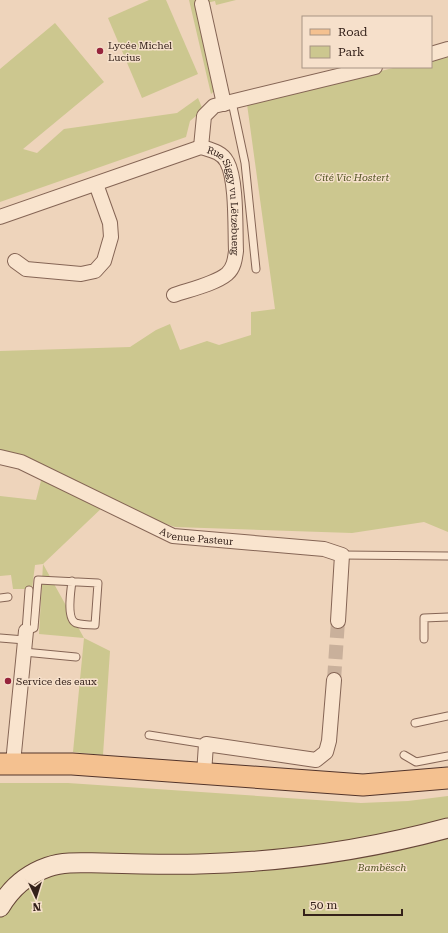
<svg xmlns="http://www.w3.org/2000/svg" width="448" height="933" font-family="'Roboto Serif',serif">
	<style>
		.green { fill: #ccc78f }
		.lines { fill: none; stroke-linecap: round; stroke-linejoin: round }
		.minor-tunnel { stroke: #c9b09b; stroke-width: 14; stroke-dasharray: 14 7; stroke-linecap: butt }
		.service-casing { stroke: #856555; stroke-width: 9 }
		.minor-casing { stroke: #856555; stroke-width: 16 }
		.secondary-casing { stroke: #674638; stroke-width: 21 }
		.primary-casing { stroke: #52342a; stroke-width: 23 }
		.service { stroke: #f9e4ce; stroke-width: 7 }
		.minor { stroke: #f9e4ce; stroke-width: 14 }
		.secondary { stroke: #f9e4ce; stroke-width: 19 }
		.primary { stroke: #f4c190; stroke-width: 21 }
		.poi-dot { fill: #96243c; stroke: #f6e0cb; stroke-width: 1.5 }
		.labels { text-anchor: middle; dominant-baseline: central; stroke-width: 3; stroke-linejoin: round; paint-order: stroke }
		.poi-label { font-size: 10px; fill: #34211a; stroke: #f6e0cb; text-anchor: start }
		.park-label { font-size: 10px; font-style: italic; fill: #4f5120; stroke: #f6e0cb }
		.street-label { font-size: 10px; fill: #34211a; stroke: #f6e0cb }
	</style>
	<rect width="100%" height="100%" fill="#eed4bb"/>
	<g class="green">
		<polygon points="149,0 166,0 198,74 142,98 108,18"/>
		<polygon points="189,0 236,0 216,5 215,1 202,4 221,84 211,94"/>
		<polygon points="55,23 104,82 23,149 37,153 64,129 177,113 198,98 203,110 190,121 186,137 0,202 0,69"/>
		<polygon points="448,55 448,532 424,522 352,533 175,527 106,504 43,564 84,638 110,651 103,755 73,752 84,638 39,634 43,564 35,565 32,589 13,589 11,575 0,576 0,496 36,500 43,473 0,457 0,351 130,347 156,330 170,324 180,350 207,341 219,345 251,335 251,312 275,309 247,104 397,67 431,67 431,59"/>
		<polygon points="0,783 68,783 361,803 408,801 448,796 448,933 0,933"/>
	</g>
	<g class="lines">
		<polyline class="minor-tunnel" points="334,680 338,621"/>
		<g class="service-casing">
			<g id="service">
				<polyline points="232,102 245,163 256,269"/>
				<polyline points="342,555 448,556"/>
				<path d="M29,590L26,631L34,628L38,580L98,583L95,625C90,625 82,625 76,623C66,619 71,590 72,581"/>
				<polyline points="0,598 8,597"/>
				<polyline points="0,638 25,640"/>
				<polyline points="424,639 424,618 448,617"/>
				<polyline points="24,652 76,657"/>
				<polyline points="415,723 448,716"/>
				<polyline points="149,735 206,744"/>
				<polyline points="404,755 416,762 448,756"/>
			</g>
		</g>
		<g class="minor-casing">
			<g id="minor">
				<polyline points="202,4 224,104"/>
				<polyline points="431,54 448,49"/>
				<polyline points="201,147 204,116 214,106 375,67"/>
				<path id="s1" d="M0,217L201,147C211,150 222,152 227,162C237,180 235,229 236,251C235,259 234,268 227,274C215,284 188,290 174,295"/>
				<polyline points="15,261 26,269 81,274 95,271 104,261 111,237 110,223 96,184"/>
				<path id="s2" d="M0,457L21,462L173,536L324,549L342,555L338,621"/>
				<polyline points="13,763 26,631"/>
				<polyline points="204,774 206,744 316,760 326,752 329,741 334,680"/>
			</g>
		</g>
		<g class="secondary-casing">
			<path id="secondary" d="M0,907C11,888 28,874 48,867C65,861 85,863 102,863C134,864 167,865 199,864C283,862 367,850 448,828"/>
		</g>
		<g class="primary-casing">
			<polyline id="primary" points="0,764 72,764 363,785 448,778"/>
		</g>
		<use href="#service" class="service"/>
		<use href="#minor" class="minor"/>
		<use href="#secondary" class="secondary"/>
		<use href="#primary" class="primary"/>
	</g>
	<g class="poi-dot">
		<circle cx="100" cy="51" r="4"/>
		<circle cx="8" cy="681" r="4"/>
	</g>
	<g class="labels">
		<g class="poi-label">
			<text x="108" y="45">Lycée Michel<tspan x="108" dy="12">Lucius</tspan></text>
			<text x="16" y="681">Service des eaux</text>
		</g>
		<g class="park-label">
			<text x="352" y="177">Cité Vic Hostert</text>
			<text x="382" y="867">Bambësch</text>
		</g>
		<g class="street-label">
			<text stroke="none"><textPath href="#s1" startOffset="279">Rue Siggy vu Lëtzebuerg</textPath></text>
			<text stroke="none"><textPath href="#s2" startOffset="214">Avenue Pasteur</textPath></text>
		</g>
	</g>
	<rect x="302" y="16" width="130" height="52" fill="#f6e0cb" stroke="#a89484"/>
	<rect x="310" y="29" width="20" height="6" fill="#f4c190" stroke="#a89484"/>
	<text x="338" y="36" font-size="12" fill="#34211a">Road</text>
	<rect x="310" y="46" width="20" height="12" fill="#ccc78f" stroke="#a89484"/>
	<text x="338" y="56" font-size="12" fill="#34211a">Park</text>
	<g transform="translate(36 897) rotate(176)" stroke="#f6e0cb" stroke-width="3" paint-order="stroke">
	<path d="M0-3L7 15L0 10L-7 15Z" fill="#34211a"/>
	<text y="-6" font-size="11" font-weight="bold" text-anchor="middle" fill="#34211a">N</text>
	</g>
	<path d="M304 909v6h98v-6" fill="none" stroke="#34211a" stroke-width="2"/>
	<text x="310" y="909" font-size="12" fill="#34211a" stroke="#f6e0cb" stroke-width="3" paint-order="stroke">50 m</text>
</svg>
